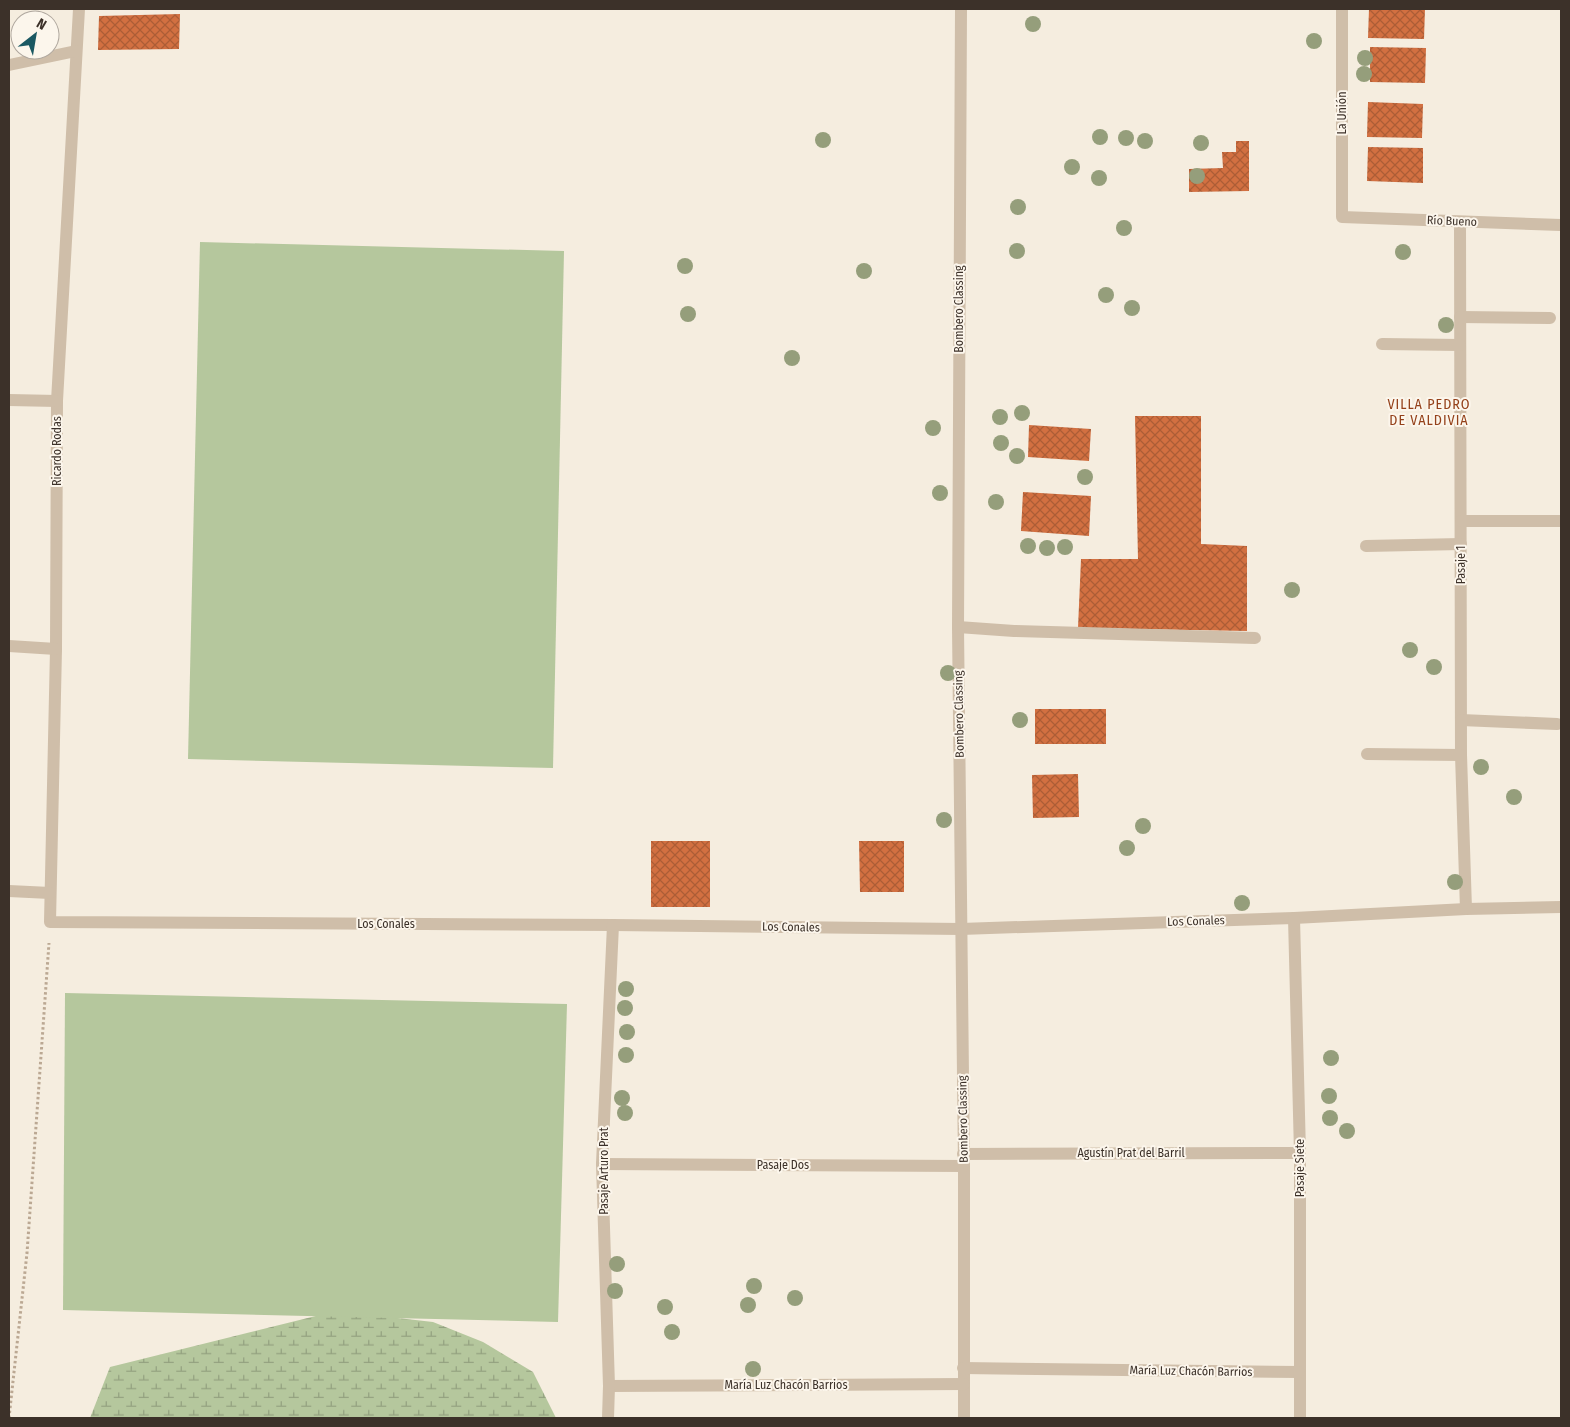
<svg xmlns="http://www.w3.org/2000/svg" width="1570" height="1427" font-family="'Fira Sans Condensed',sans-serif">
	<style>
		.wetland { fill: url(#wetland-marsh) }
		.pitch { fill: #b5c79d }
		.building { fill: url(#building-cross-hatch) }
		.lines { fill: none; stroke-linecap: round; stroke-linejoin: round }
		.path { stroke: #bba893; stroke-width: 3; stroke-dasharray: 2.5 2.5; stroke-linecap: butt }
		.lane { stroke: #cfbea9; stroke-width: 12 }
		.street { stroke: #cfbea9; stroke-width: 12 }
		.tree { fill: #959e7b }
		.labels { text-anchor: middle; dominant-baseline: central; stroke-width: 4; stroke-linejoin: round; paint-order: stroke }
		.street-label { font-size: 12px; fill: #3c3129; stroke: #fcf6ec }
		.neighbourhood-label { font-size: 14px; letter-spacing: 1px; fill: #94411a; stroke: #fcf6ec }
	</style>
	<defs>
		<pattern id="wetland-marsh" width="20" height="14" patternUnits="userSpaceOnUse" patternTransform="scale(1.25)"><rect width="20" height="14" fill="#b5c79d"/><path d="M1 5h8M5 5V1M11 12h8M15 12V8" fill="none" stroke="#94a280"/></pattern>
		<pattern id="building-cross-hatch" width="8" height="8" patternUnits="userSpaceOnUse" patternTransform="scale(1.25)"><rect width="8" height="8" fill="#d27041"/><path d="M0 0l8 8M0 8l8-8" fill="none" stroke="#ac5d36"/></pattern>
	</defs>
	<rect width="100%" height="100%" fill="#f5eddf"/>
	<polygon class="wetland" points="336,1311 433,1322 483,1342 533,1372 556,1418 90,1418 110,1367"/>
	<g class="pitch">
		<polygon points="200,242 564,251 553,768 188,759"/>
		<polygon points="65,993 567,1004 558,1322 63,1310"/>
	</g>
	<g class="building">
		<polygon points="1369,9 1425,9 1424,39 1368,38"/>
		<polygon points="180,14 179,49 98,50 99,16"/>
		<polygon points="1370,47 1426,48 1425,83 1370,82"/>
		<polygon points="1368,102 1423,104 1422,138 1367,137"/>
		<polygon points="1236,141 1249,141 1249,191 1189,192 1189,169 1223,168 1222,152 1236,152"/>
		<polygon points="1368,147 1423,148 1423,183 1367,181"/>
		<polygon points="1135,416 1201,416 1201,544 1247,546 1247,631 1078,628 1081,559 1138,559"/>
		<polygon points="1029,425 1091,429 1089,461 1028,457"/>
		<polygon points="1023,492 1091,496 1089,536 1021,531"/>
		<rect x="1035" y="709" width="71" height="35"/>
		<polygon points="1078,774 1079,817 1033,818 1032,775"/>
		<rect x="651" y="841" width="59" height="66"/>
		<polygon points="859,841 904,841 904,892 860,892"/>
	</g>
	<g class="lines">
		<polyline class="path" points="9,1418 27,1253 49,943"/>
		<polyline class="lane" points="958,627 1014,631 1255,638"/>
		<g class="street">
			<polyline points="79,9 57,401 56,649 50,922 613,925 961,929 1294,918 1466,909 1561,907"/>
			<polyline points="961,9 958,627 964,1166 964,1418"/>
			<polyline points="1342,9 1342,217 1561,225"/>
			<polyline points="9,65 76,51"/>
			<polyline points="1460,222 1461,755 1466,909"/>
			<polyline points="1460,317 1550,318"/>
			<polyline points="1382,344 1460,345"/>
			<polyline points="9,400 57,401"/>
			<polyline points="1461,521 1561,521"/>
			<polyline points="1366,546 1461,544"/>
			<polyline points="9,646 56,649"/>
			<polyline points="1461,720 1557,724"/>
			<polyline points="1367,754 1461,755"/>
			<polyline points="9,891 50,893"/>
			<polyline points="1294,918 1300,1153 1300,1418"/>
			<polyline points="963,1154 1300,1153"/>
			<polyline points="602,1164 964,1166"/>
			<polyline points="963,1368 1299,1372"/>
			<polyline points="609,1386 964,1384"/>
			<polyline points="608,1418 609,1386 602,1164 613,925"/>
		</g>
	</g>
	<g class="tree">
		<circle cx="1033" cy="24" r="8"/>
		<circle cx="1314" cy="41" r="8"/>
		<circle cx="1365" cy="58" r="8"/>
		<circle cx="1364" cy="74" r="8"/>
		<circle cx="1100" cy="137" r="8"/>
		<circle cx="1126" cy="138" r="8"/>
		<circle cx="823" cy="140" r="8"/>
		<circle cx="1145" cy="141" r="8"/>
		<circle cx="1201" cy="143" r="8"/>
		<circle cx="1072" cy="167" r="8"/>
		<circle cx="1197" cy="176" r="8"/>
		<circle cx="1099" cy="178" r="8"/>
		<circle cx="1018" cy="207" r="8"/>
		<circle cx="1124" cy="228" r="8"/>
		<circle cx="1017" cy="251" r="8"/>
		<circle cx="1403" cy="252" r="8"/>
		<circle cx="685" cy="266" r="8"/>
		<circle cx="864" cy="271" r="8"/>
		<circle cx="1106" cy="295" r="8"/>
		<circle cx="1132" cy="308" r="8"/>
		<circle cx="688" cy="314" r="8"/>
		<circle cx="1446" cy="325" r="8"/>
		<circle cx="792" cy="358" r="8"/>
		<circle cx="1022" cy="413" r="8"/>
		<circle cx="1000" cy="417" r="8"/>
		<circle cx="933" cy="428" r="8"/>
		<circle cx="1001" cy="443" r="8"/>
		<circle cx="1017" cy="456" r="8"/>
		<circle cx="1085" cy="477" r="8"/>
		<circle cx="940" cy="493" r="8"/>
		<circle cx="996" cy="502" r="8"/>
		<circle cx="1028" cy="546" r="8"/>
		<circle cx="1065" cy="547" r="8"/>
		<circle cx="1047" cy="548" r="8"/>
		<circle cx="1292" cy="590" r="8"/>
		<circle cx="1410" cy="650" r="8"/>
		<circle cx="1434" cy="667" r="8"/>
		<circle cx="948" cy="673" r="8"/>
		<circle cx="1020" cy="720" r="8"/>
		<circle cx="1481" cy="767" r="8"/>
		<circle cx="1514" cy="797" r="8"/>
		<circle cx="944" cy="820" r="8"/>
		<circle cx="1143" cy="826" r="8"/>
		<circle cx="1127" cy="848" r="8"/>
		<circle cx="1455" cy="882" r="8"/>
		<circle cx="1242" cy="903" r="8"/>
		<circle cx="626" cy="989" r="8"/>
		<circle cx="625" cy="1008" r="8"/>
		<circle cx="627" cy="1032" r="8"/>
		<circle cx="626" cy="1055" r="8"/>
		<circle cx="1331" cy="1058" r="8"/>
		<circle cx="1329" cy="1096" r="8"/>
		<circle cx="622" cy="1098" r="8"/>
		<circle cx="625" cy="1113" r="8"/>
		<circle cx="1330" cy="1118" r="8"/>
		<circle cx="1347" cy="1131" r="8"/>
		<circle cx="617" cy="1264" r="8"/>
		<circle cx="754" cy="1286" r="8"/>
		<circle cx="615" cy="1291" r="8"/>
		<circle cx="795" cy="1298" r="8"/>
		<circle cx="748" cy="1305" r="8"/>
		<circle cx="665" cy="1307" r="8"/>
		<circle cx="672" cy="1332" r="8"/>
		<circle cx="753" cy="1369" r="8"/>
	</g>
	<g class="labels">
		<g class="street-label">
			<text transform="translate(1342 113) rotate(-90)">La Unión</text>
			<text transform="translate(1452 221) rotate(2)">Río Bueno</text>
			<text transform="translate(959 309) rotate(-90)">Bombero Classing</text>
			<text transform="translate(57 451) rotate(-90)">Ricardo Rodas</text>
			<text transform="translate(1461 565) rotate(-90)">Pasaje 1</text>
			<text transform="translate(959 714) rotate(-91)">Bombero Classing</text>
			<text transform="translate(1196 921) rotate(-2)">Los Conales</text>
			<text x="386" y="924">Los Conales</text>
			<text transform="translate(791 927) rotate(1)">Los Conales</text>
			<text transform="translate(963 1119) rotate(-91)">Bombero Classing</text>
			<text x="1131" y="1153">Agustín Prat del Barril</text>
			<text x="783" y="1165">Pasaje Dos</text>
			<text transform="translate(1300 1168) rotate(-90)">Pasaje Siete</text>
			<text transform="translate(604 1171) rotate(-90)">Pasaje Arturo Prat</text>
			<text transform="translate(1191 1371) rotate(1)">María Luz Chacón Barrios</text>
			<text x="786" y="1385">María Luz Chacón Barrios</text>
		</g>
		<g class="neighbourhood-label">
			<text x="1429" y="404">VILLA PEDRO<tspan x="1429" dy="16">DE VALDIVIA</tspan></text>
		</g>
	</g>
	<rect width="1570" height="1427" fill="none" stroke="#3c3129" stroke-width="20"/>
	<g transform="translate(35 35) rotate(31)"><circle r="24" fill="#fcf6ec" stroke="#afa79e"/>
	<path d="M0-4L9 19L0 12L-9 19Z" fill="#1a5862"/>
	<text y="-8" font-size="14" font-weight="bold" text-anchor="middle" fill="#3c3129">N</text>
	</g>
</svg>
